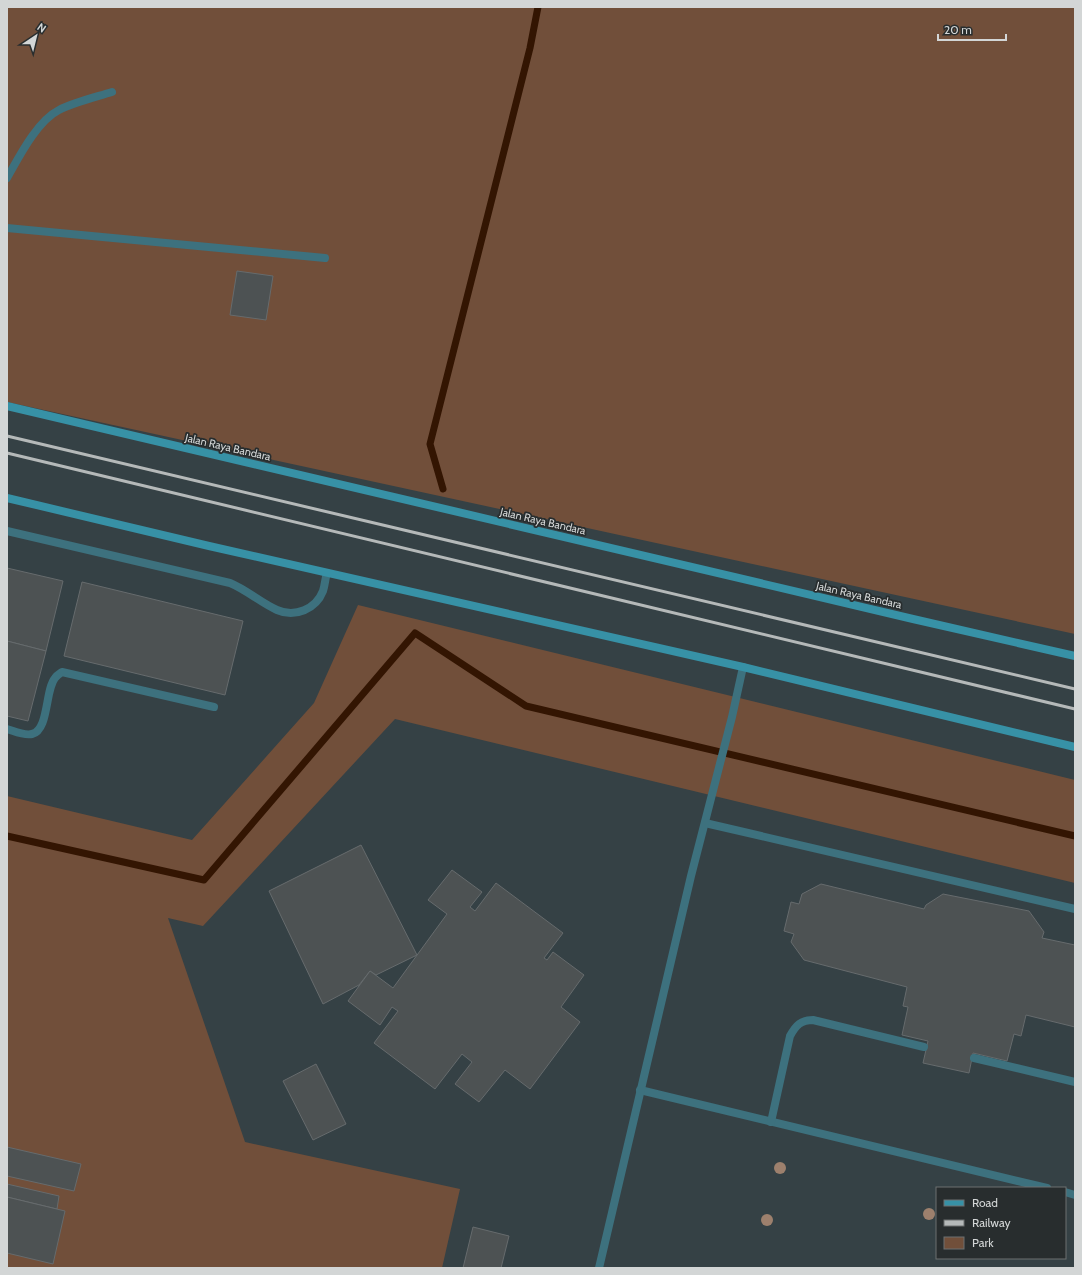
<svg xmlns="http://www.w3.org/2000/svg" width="1082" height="1275" font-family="Cabin,sans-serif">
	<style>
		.built { fill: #354145; fill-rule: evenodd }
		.green { fill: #714f3a }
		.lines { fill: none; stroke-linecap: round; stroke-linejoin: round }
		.stream { stroke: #331502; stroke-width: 7 }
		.building { fill: #4d5253; stroke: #666b6d }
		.lane { stroke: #3d717e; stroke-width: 8 }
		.secondary { stroke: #3791a6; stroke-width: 8 }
		.rail { stroke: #b5b9b9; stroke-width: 3 }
		.tree { fill: #9d806d }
		.labels { text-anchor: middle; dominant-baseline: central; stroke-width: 3.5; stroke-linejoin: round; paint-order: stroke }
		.street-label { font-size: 11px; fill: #d3d6d6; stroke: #282d2e }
	</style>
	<rect width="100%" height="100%" fill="#323738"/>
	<path class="built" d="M7,7H1075V1268H7ZM937,1188H1065V1258H937Z"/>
	<g class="green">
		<polygon points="7,7 1075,7 1075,634 7,402"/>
		<polygon points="358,605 1075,780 1075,883 395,719 203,926 168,918 245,1142 460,1189 442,1268 7,1268 7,796 192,840 314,703"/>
	</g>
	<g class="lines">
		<g class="stream">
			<polyline points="443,489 430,444 530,48 538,7"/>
			<polyline points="7,836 204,880 415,633 526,706 1075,836"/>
		</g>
	</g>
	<g class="building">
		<polygon points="237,271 273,276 266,320 230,315"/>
		<polygon points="7,568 63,581 46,651 7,641"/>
		<polygon points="82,582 243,621 225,695 64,656"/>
		<polygon points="7,641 46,651 28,721 7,716"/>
		<polygon points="361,845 417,955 376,975 370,971 359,985 323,1004 269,891"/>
		<polygon points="452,870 482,892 470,907 475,911 496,883 563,933 544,958 547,960 553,952 584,975 561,1007 580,1022 530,1089 505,1070 479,1102 455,1084 472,1062 462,1054 435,1089 374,1043 398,1011 392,1007 380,1025 348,1001 370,971 393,988 447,914 428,900"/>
		<polygon points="821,884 924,909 926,905 943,894 1029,911 1044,932 1042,938 1075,945 1075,1027 1026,1015 1021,1036 1014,1034 1007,1061 973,1053 969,1073 923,1063 928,1041 902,1035 908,1007 903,1006 907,987 804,960 791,942 794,934 784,931 791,902 799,904 802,894"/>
		<polygon points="316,1064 346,1124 313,1140 283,1081"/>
		<polygon points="7,1147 81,1164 74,1191 7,1176"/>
		<polygon points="7,1184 59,1196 57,1209 7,1197"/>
		<polygon points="7,1197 65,1211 53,1264 7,1253"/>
		<polygon points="473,1227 509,1236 501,1268 463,1268"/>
	</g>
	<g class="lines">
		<g class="lane">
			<path d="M7,178C19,157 37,121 59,110C74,102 96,97 112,92"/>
			<polyline points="7,228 325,258"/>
			<path d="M7,531L230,583C247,590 261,603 277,610C295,618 316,609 323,591C325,585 325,579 327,573"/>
			<path d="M7,729C14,731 24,736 32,734C49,730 45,690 55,678C57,675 59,674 62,672L214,707"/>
			<polyline points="705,823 1075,909"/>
			<polyline points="974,1058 1075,1082"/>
			<polyline points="640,1090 1047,1188"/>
			<path d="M771,1122L790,1036C796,1025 801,1020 813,1020L924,1047"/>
			<polyline points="1065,1192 1075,1195"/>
			<polyline points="599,1268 691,876 732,717 743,667"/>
		</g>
		<g class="secondary">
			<polyline points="7,406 913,619 1075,656"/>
			<polyline points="7,498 209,546 743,667 1075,747"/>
		</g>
		<g class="rail">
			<polyline points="7,436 1075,689"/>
			<polyline points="7,453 1075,709"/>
		</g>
	</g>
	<g class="tree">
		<circle cx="780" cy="1168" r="6"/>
		<circle cx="929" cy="1214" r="6"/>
		<circle cx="767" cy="1220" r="6"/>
	</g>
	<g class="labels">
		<g class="street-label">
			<text transform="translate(228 447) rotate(13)">Jalan Raya Bandara</text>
			<text transform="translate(543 521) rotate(13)">Jalan Raya Bandara</text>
			<text transform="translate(859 595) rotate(13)">Jalan Raya Bandara</text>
		</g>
	</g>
	<rect width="1082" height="1275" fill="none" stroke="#d3d6d6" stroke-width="16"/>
	<rect x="936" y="1187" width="130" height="72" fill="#282d2e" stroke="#6c7171"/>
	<rect x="944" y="1200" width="20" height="6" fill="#3791a6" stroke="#6c7171"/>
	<text x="972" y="1207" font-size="12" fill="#d3d6d6">Road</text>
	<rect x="944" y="1220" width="20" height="6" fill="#b5b9b9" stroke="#6c7171"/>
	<text x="972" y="1227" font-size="12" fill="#d3d6d6">Railway</text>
	<rect x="944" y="1237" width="20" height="12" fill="#714f3a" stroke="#6c7171"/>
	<text x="972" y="1247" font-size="12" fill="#d3d6d6">Park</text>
	<g transform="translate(36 36) rotate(35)" stroke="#282d2e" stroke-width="3" paint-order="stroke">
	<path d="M0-3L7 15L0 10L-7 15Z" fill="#d3d6d6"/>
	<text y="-6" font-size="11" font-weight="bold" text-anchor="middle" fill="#d3d6d6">N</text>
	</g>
	<path d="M938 34v6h68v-6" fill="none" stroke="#d3d6d6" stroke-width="2"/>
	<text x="944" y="34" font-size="12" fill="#d3d6d6" stroke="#282d2e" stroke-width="3" paint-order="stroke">20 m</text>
</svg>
